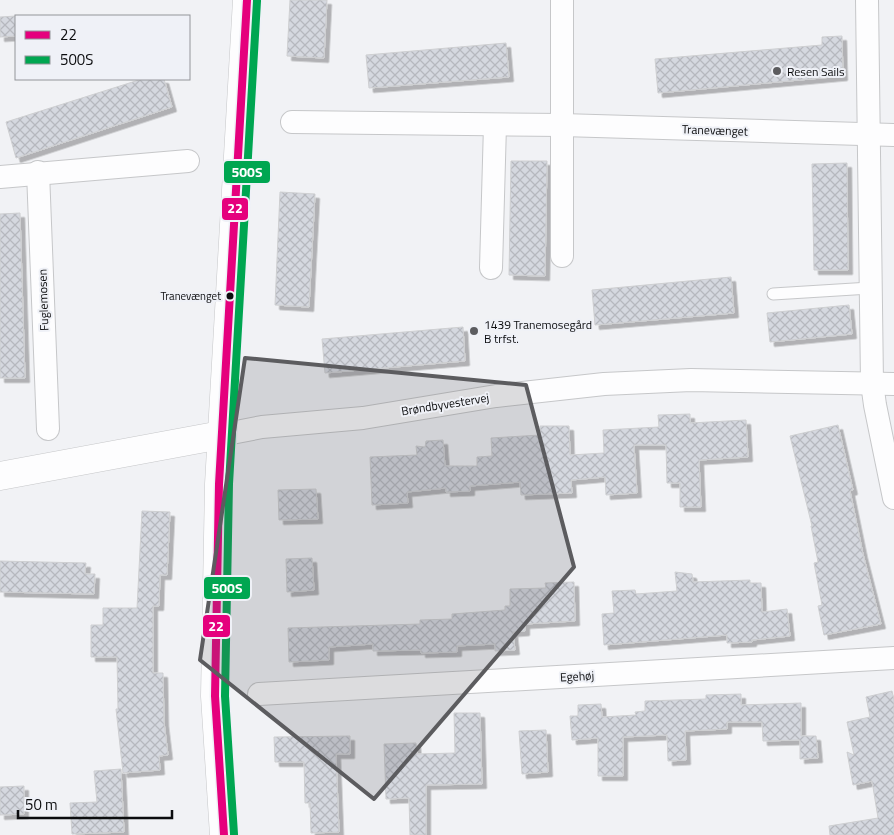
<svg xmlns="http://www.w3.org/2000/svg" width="894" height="835" font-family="'Titillium Web',sans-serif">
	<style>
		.building { fill: url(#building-cross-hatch); stroke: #cecfd1; filter: url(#shadow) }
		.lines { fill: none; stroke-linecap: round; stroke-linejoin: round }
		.lane-casing { stroke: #c6c7c9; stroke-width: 13 }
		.street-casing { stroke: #c6c7c9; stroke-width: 24 }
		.secondary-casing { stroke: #c6c7c9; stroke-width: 29 }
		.lane { stroke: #fdfdfe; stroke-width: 11 }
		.street { stroke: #fdfdfe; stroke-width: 22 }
		.secondary { stroke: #fdfdfe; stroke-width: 28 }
		.bus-1-casing { stroke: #eff1f7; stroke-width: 11 }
		.bus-2-casing { stroke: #eff1f7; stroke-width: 11 }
		.bus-1 { stroke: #e5007d; stroke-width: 8 }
		.bus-2 { stroke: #00a651; stroke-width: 8 }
		.marked { fill: #5c5c5f; fill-opacity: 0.2; stroke: #5c5c5f; stroke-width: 4; stroke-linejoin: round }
		.poi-dot { fill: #5c5c5f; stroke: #eff1f7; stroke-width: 2 }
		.bus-dot { fill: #0b0c0e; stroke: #eff1f7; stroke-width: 2 }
		.labels { text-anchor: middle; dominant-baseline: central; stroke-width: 4; stroke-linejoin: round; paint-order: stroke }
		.bus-label { font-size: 11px; fill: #0b0c0e; stroke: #eff1f7; text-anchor: end }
		.poi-label { font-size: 12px; fill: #0b0c0e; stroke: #eff1f7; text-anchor: start }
		.street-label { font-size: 12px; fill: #0b0c0e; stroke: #eff1f7 }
		.line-badge { stroke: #eff1f7; stroke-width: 2 }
		.badge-label { font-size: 14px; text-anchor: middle; font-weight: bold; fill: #fff }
	</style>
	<defs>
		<pattern id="building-cross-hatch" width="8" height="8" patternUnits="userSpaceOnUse" patternTransform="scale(1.25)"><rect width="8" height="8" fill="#d5d8df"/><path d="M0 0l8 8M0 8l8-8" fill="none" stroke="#b6b8be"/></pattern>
		<filter id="shadow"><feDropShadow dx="4.5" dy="4.5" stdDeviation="0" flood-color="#0004"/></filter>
	</defs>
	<rect width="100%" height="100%" fill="#f1f2f5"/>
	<g class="building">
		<polygon points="290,0 327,0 324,58 287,56"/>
		<polygon points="16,16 16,36 0,37 0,17"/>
		<polygon points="842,36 843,76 658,93 655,59 822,45 822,37"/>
		<polygon points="506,43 509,77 369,88 366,55"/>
		<polygon points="142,79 164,79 172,107 16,158 6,122"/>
		<polygon points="511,161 547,161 545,276 509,275"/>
		<polygon points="847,163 848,270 814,270 812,164"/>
		<polygon points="280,192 315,194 309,307 275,305"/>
		<polygon points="20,213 25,378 0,378 0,214"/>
		<polygon points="731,277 734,313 595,325 592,290"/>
		<polygon points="849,305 852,334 770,342 767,313"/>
		<polygon points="463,327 465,361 325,373 322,339"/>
		<polygon points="690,414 690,423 746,420 748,457 699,460 701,507 680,507 680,483 667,483 666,445 634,445 637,493 606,495 605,477 571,480 572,493 521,495 520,482 470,486 470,491 446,492 446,488 407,492 408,503 372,505 370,457 417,455 416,446 425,447 426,441 443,440 445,466 477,466 477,457 492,456 491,438 540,435 540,426 569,426 570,455 604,453 603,430 659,427 658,415"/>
		<polygon points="838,425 853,490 850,491 863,554 881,624 824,635 818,606 822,605 814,563 818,562 811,526 812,526 790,436"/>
		<polygon points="316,489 318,519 279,520 278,490"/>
		<polygon points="142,511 170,512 167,575 160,575 159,606 153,606 153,673 163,673 164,722 168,755 159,756 160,770 123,773 116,709 118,709 117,657 91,657 91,625 103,625 103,608 137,608"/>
		<polygon points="312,558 314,590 287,592 286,559"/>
		<polygon points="0,561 86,563 85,574 95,574 94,594 0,592"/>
		<polygon points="675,572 692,574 693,582 750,580 750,583 761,583 762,612 787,609 790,636 752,640 752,642 727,643 727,635 604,645 602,614 614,613 612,591 635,590 636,594 677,591"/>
		<polygon points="574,582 575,621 525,624 525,631 513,632 515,650 495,651 495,644 457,646 457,652 421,653 421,650 373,651 373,644 329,647 329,660 289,662 288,628 420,624 420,620 452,619 452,614 505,610 505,606 510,606 510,589 546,588 545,583"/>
		<polygon points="892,691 894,700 894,835 830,835 829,826 878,818 872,781 853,785 847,752 854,755 847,722 870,717 866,697"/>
		<polygon points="741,694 741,705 801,703 801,736 816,736 818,758 800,759 800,740 763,741 762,722 727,722 727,729 685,731 686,760 668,761 667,735 623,737 623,776 598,776 598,738 572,740 570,716 578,716 578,705 601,704 602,717 636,715 635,712 645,711 645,701 706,699 706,695"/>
		<polygon points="454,713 480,713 482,784 426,785 426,835 410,835 409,798 386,799 384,744 416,743 417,754 455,753"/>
		<polygon points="546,730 548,772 522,774 519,731"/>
		<polygon points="350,736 350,754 336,754 339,832 311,833 310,803 305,803 304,762 275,762 274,737"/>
		<polygon points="121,769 124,832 72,834 70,803 97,802 94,771"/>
		<polygon points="24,786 24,814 0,815 0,787"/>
	</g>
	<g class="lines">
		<g class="lane-casing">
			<polyline id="lane" points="773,294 870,288"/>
		</g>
		<g class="street-casing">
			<g id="street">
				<polyline points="867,0 872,383 875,405 894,498"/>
				<polyline points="292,122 562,125 894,135"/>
				<polyline points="38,172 48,429"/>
				<polyline points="0,177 188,161"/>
				<polyline points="562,256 562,0"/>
				<polyline points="491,268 495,125"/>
				<polyline points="221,435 262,427 363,418 496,396 604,384 691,380 894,384"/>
				<polyline points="259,694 894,658"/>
			</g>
		</g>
		<g class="secondary-casing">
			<g id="secondary">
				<polyline points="0,476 221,435"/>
				<polyline points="224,835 215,696 219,484 247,0"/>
			</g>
		</g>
		<use href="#lane" class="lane"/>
		<use href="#street" class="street"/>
		<use href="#secondary" class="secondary"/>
		<g class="bus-1-casing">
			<polyline id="bus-1" points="224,835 215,696 219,484 247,0"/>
		</g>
		<g class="bus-2-casing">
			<polyline id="bus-2" points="234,834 225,696 229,484 257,1"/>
		</g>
		<use href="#bus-1" class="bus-1"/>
		<use href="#bus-2" class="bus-2"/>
	</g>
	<path class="marked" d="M245,358L526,385L574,567L374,799L200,660Z"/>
	<g class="poi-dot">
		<circle cx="777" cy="71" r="5"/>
		<circle cx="474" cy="331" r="5"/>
	</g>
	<circle class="bus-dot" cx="230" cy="296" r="4.5"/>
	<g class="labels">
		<g class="bus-label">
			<text x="221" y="296">Tranevænget</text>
		</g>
		<g class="poi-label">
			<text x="787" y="71">Resen Sails</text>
			<text x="484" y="324">1439 Tranemosegård<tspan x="484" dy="14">B trfst.</tspan></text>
		</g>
		<g class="street-label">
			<text transform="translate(715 130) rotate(2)">Tranevænget</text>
			<text transform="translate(43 300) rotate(-92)">Fuglemosen</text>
			<text transform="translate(445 404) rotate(-9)">Brøndbyvestervej</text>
			<text transform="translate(577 676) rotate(-3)">Egehøj</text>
		</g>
	</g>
	<g class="line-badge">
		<rect x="223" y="160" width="48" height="24" rx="5" fill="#00a651"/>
		<rect x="221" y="197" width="28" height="24" rx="5" fill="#e5007d"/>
		<rect x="203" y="576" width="48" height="24" rx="5" fill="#00a651"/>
		<rect x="202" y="614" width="29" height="24" rx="5" fill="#e5007d"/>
	</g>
	<g class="badge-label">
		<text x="247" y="177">500S</text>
		<text x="235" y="213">22</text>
		<text x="227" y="593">500S</text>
		<text x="216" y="631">22</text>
	</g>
	<rect x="15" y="15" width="175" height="65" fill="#eff1f7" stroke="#94959a"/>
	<rect x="25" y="31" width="25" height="8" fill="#e5007d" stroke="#94959a"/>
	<text x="60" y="40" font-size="15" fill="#0b0c0e">22</text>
	<rect x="25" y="56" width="25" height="8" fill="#00a651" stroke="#94959a"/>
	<text x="60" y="65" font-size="15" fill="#0b0c0e">500S</text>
	<path d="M18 810v8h154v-8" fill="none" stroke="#0b0c0e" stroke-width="2.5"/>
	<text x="25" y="810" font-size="15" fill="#0b0c0e" stroke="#eff1f7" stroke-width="4" paint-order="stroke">50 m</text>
</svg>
